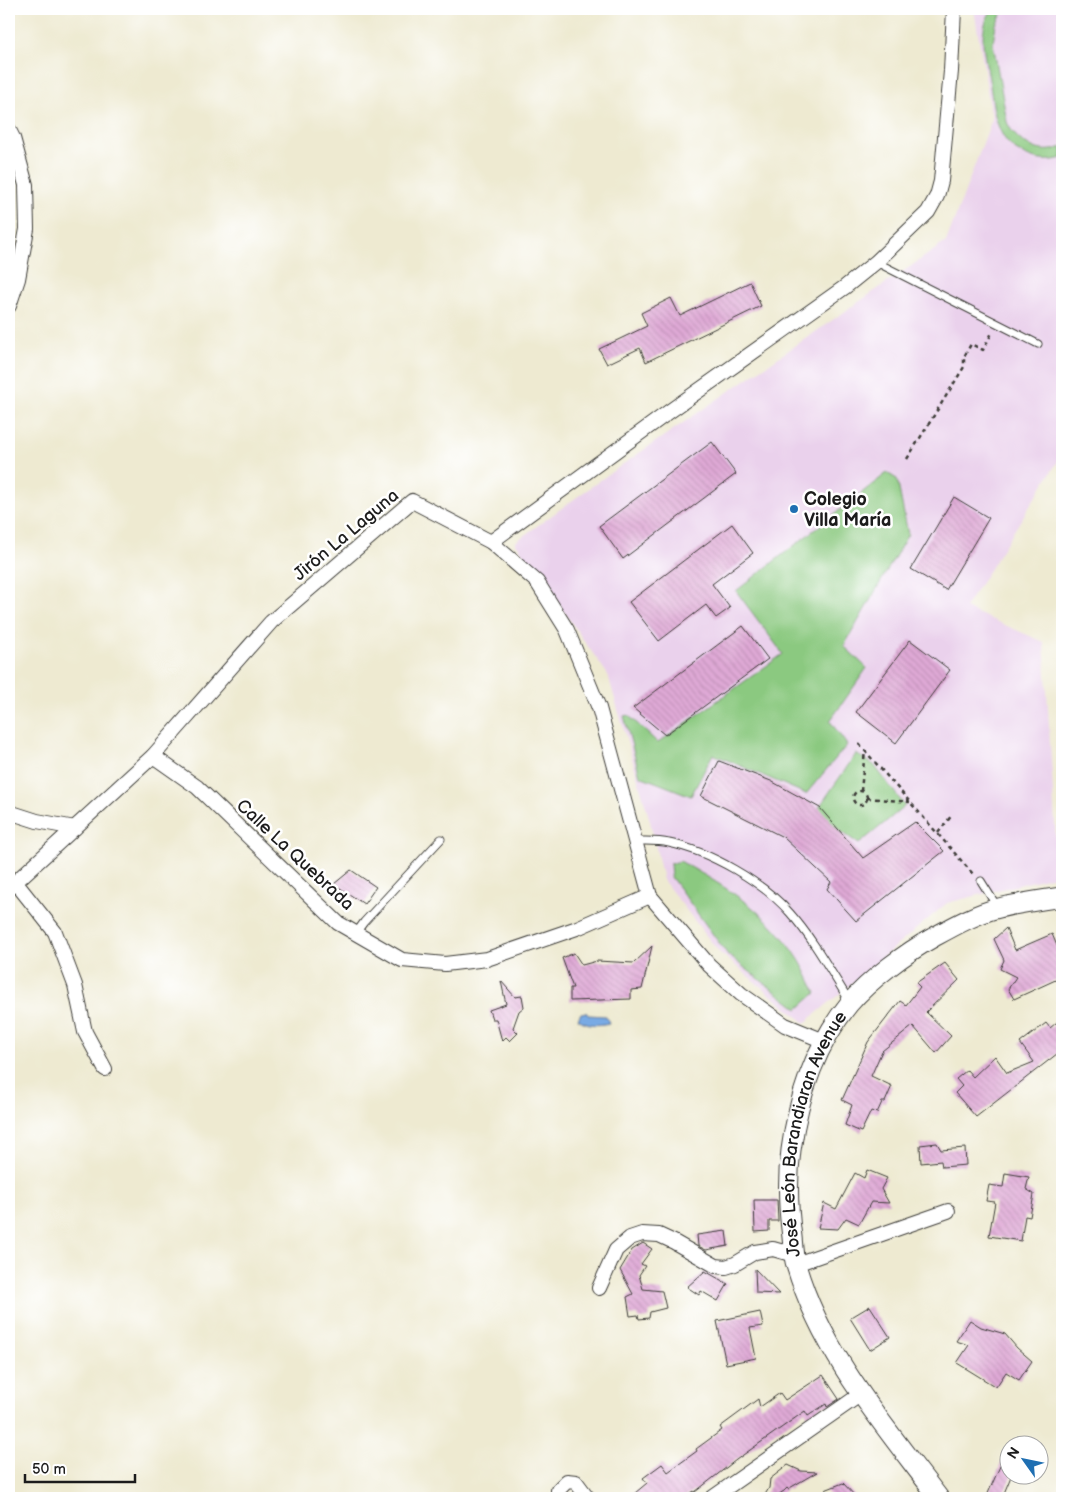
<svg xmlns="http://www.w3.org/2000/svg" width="1071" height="1507" font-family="'Balsamiq Sans',sans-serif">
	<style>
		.built { fill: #ead1ec }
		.green { fill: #8bc980; stroke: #54724e }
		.water { fill: #79aae4; stroke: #4a6380 }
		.building { fill: url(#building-back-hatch) }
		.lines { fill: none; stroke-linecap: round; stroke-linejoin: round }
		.lane-casing { stroke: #3c3b37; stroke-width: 9 }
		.street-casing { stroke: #3c3b37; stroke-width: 16 }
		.secondary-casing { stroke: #3c3b37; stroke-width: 21 }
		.path { stroke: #3c3b37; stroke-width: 2.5; stroke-dasharray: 4 4; stroke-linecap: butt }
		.lane { stroke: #fff; stroke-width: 7 }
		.street { stroke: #fff; stroke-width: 14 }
		.secondary { stroke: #fff; stroke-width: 19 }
		.poi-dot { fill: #1f6fb2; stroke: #fff; stroke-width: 2 }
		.labels { text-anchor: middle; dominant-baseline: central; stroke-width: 5; stroke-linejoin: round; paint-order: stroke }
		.poi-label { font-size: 18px; font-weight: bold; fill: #1c1c1c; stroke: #fff; text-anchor: start }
		.street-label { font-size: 18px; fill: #1c1c1c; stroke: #fff }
	</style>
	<defs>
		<pattern id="building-back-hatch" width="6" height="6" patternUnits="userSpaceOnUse" patternTransform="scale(1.25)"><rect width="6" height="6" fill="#dfa9d6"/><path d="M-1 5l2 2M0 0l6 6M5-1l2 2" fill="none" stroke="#bf91b7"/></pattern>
	</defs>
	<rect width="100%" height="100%" fill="#fff"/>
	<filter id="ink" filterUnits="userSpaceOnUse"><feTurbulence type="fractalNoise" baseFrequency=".02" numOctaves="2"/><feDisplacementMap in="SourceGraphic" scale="10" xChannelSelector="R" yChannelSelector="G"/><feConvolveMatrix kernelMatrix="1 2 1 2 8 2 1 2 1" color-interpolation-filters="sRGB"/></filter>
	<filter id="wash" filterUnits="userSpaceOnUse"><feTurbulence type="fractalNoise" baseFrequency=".0096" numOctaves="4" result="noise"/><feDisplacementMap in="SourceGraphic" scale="20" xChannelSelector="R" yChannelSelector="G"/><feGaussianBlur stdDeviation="1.12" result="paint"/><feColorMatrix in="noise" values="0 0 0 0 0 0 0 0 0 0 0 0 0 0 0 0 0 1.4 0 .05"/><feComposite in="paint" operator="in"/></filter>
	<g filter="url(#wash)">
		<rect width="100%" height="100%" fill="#eeead1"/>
		<polygon class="built" points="974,9 1062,9 1062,455 965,608 1044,642 1058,875 947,903 805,1023 719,952 663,880 650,821 608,675 515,542 606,476 946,242 992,119"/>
		<g class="green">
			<path d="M993,9H1007L1001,15L996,24L993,43L1007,122C1016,143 1040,157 1062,147V158C1049,162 1037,161 1025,155C994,142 994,108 989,79C985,56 976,29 993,9Z"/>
			<polygon points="887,473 897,479 908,534 844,646 867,668 830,721 847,745 806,794 713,754 691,796 640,776 624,716 628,715 658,743 783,654 736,591"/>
			<polygon points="856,754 874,765 905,806 859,844 815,813"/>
			<path d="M680,861C724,886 764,909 794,952C803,964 809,979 816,993L798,1009L728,955L671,877L670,864Z"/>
		</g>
		<path class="water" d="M586,1012L588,1015L606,1016L609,1023C597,1026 587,1025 578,1019L581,1013Z"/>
		<g id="blocks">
			<g class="building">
				<polygon points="750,282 761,306 646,362 640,348 607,364 599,349 647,326 641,313 671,298 680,316"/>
				<polygon points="712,442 736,474 623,559 599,526"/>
				<polygon points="954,497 989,518 946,590 911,569"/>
				<polygon points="732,524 753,553 712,584 730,608 716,618 706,605 659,641 629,602"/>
				<polygon points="743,626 768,659 665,735 633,708"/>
				<polygon points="910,640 950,670 896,743 856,712"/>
				<polygon points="719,761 771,781 820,808 863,858 915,822 944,851 856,921 827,889 831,882 783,837 701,796"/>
				<polygon points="351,870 376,887 364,904 334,884"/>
				<polygon points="1006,928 1015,950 1052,934 1058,948 1062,948 1062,977 1014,999 1008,989 1016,977 1000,969 1004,960 994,939"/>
				<polygon points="652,946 642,989 631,990 631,999 570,1001 570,988 573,988 562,958 574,953 582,965 597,961 634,963"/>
				<polygon points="945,963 959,980 926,1012 951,1036 936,1053 913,1026 882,1051 871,1076 892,1086 885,1102 882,1102 877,1113 871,1111 861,1132 845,1125 852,1105 842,1100 868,1042 900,1001 906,1005 920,987 916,983"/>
				<polygon points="501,981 515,997 522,996 524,1007 519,1011 513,1028 518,1033 510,1041 506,1037 502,1041 496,1019 492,1019 489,1010 506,1004"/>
				<polygon points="1062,1018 1062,1050 976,1117 955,1093 962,1086 956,1079 967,1070 973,1077 995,1056 1007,1073 1034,1062 1020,1043 1046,1023 1050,1028"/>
				<polygon points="937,1143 941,1150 965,1148 966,1165 942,1167 941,1161 921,1163 920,1145"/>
				<polygon points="867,1170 887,1178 881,1189 889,1203 871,1202 859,1224 846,1218 838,1229 818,1228 824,1203 836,1209 855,1173 864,1178"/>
				<polygon points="1005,1173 1029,1177 1026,1189 1034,1194 1030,1217 1025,1216 1021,1241 989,1236 995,1202 986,1201 989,1185 1003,1187"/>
				<polygon points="754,1200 777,1200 778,1221 769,1221 769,1231 755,1232"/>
				<polygon points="726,1231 728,1246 706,1250 698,1246 697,1235"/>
				<polygon points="643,1243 652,1249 641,1264 645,1266 639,1275 643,1289 662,1291 666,1308 650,1312 649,1318 639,1319 638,1315 630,1316 627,1297 633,1294 620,1270 632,1250"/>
				<polygon points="755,1269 779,1294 756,1293"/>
				<polygon points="705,1271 728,1284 718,1301 701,1291 699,1295 687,1287"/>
				<polygon points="870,1306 890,1337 870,1350 850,1318"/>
				<polygon points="760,1312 763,1326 750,1328 756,1358 726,1364 717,1321"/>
				<polygon points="970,1320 981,1327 1005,1334 1017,1348 1032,1361 1019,1380 1006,1372 996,1387 957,1363 969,1345 956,1341"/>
				<polygon points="823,1375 839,1399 827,1407 826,1404 808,1416 805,1411 736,1460 695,1492 694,1491 684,1498 629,1498 647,1483 643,1478 662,1464 668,1472 697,1451 696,1449 722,1430 720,1427 758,1399 760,1407 780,1393 785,1400"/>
				<polygon points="1008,1448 1008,1474 1012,1474 1002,1498 986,1498"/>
				<polygon points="788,1465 801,1471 817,1472 788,1489 787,1488 784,1491 773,1498 763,1498 769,1488 770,1479"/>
				<polygon points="843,1483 857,1498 833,1498 825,1490"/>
			</g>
		</g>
	</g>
	<g filter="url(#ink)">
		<use href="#blocks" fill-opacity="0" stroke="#3c3b37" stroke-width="1"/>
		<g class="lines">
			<g class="lane-casing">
				<g id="lane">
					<polyline points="876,262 1038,344"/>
					<path d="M634,841C645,841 658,840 669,843C709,851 763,882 790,913C814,940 831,972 850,1002"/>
					<polyline points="981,881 998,908"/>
					<polyline points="356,933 364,922 441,839"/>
				</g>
			</g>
			<g class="street-casing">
				<g id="street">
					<polyline points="9,130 13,138 26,185 27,229 18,279 9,306"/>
					<polyline points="491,542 670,411 845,287 876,262 928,212 937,196 941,181 951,71 954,9"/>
					<polyline points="153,756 197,787 338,923 402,960 445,964 487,959 577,928 650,896"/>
					<polyline points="9,812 37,821 75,828"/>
					<polyline points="16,883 55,932 75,985 85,1032 105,1069"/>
					<polyline points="9,888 153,756 271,622 412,501 491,542 537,582 567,630 599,708 650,896 709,965 741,994 785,1025 824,1041"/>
					<polyline points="796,1264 948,1211"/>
					<polyline points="599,1288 616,1250 630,1238 642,1234 659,1235 674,1242 716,1266 726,1267 735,1264 755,1252 773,1249 794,1255"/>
					<polyline points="558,1498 558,1490 567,1481 576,1482 588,1498"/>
					<polyline points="712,1498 861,1394"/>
				</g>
			</g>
			<g class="secondary-casing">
				<g id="secondary">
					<path id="s1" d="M939,1498C884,1425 822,1354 796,1265C793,1256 793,1246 792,1237C788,1208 787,1179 791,1150C798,1098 816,1045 849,1004C869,980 907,952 934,937C954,926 977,913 999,908C1020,903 1041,900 1062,897"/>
				</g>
			</g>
			<g class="path">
				<polyline points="907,459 964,367 964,357 971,344 983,350 992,333"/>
				<polyline points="859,744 973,874"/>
				<polyline points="861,791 865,750"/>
				<circle cx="860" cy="798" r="7"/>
				<polyline points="867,798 910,802"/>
				<polyline points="938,833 952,815"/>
			</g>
			<use href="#lane" class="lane"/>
			<use href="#street" class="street"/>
			<use href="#secondary" class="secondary"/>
		</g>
	</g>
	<circle class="poi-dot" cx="794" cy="509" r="5"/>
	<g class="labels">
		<g class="poi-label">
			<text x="804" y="499">Colegio<tspan x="804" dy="21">Villa María</tspan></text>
		</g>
		<g class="street-label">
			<text transform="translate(346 535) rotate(-40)">Jirón La Laguna</text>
			<text transform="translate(295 855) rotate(43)">Calle La Quebrada</text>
			<text stroke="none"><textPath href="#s1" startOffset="411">José León Barandiaran Avenue</textPath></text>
		</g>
	</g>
	<rect width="1071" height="1507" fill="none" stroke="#fff" stroke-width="30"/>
	<g transform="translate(1024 1460) rotate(303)"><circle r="24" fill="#ffffff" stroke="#a4a4a4"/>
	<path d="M0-4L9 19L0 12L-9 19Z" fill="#1f6fb2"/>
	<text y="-8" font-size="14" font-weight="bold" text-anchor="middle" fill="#1c1c1c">N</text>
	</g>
	<path d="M25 1474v8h110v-8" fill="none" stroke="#1c1c1c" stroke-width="2.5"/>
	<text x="32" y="1474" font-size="15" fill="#1c1c1c" stroke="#ffffff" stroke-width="4" paint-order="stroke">50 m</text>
</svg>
